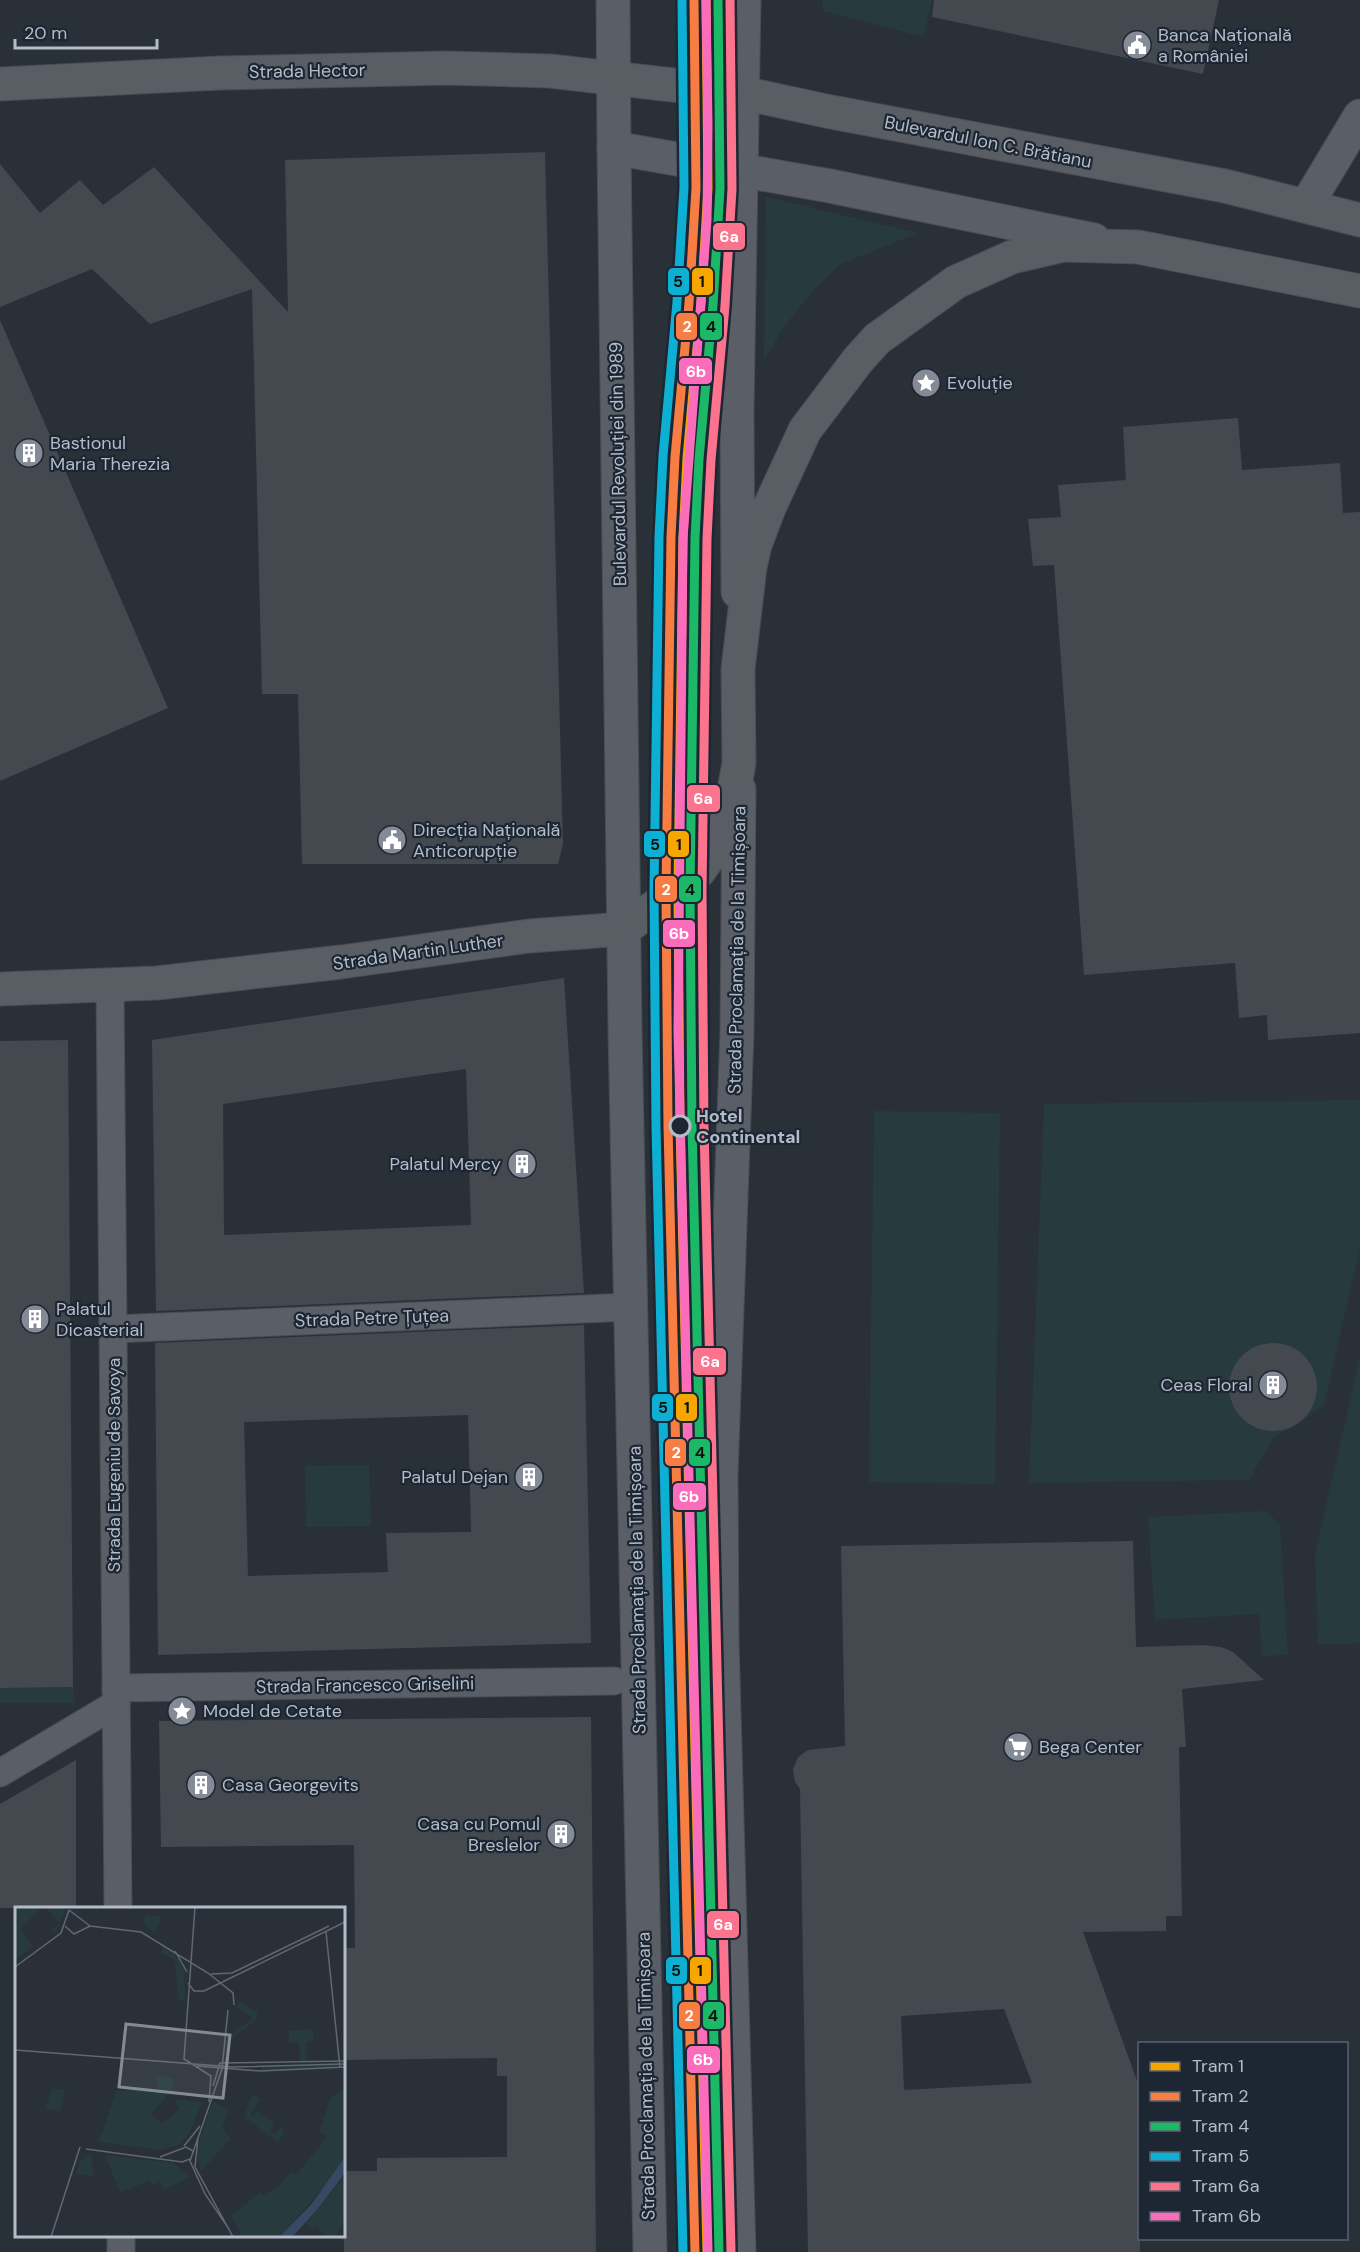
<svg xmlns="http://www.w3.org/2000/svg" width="1360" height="2252" font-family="'DM Sans',sans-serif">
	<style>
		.green { fill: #273a3e }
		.building { fill: #444950; fill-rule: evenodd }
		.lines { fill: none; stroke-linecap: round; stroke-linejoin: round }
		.pedestrian-casing { stroke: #484c53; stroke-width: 29 }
		.minor-casing { stroke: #484c53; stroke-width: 35 }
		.tertiary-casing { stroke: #484c53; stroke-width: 35 }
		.secondary-casing { stroke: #484c53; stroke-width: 35 }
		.pedestrian { stroke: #5a5e66; stroke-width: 27 }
		.minor { stroke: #5a5e66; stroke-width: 33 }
		.tertiary { stroke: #5a5e66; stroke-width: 33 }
		.secondary { stroke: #595d64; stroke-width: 33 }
		.tram-1-casing { stroke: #1d2633; stroke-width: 14 }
		.tram-2-casing { stroke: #1d2633; stroke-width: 14 }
		.tram-3-casing { stroke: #1d2633; stroke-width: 14 }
		.tram-4-casing { stroke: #1d2633; stroke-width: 14 }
		.tram-5-casing { stroke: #1d2633; stroke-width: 14 }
		.tram-6-casing { stroke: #1d2633; stroke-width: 14 }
		.tram-1 { stroke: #f7a600; stroke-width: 9 }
		.tram-2 { stroke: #f77d43; stroke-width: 9 }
		.tram-3 { stroke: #1ab867; stroke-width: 9 }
		.tram-4 { stroke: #0dafd3; stroke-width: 9 }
		.tram-5 { stroke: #fc738d; stroke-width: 9 }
		.tram-6 { stroke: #fb6dba; stroke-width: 9 }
		.stop-dot { fill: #1d2633; stroke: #b4bcc9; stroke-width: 3 }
		.labels { text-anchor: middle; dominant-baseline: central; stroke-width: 4.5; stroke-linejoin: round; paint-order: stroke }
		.poi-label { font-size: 18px; fill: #b4bcc9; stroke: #1d2633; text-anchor: start }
		.street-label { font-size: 18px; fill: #b4bcc9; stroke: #1d2633 }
		.stop-label { font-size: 18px; font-weight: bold; fill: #b4bcc9; stroke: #1d2633; text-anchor: start }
		.inset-river { fill: none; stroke: #384963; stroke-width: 3 }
		.inset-road { fill: none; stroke: #616872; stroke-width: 1.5 }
		.view { fill: #848b96; fill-opacity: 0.15; stroke: #848b96; stroke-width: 3 }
		.inset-edge { fill: none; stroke: #b4bcc9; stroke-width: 3 }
		.line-badge { stroke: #1d2633; stroke-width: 2 }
		.badge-label { font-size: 16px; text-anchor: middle; font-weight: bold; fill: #fff }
		.pale-badge-label { font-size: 16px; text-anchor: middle; font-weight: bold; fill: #111 }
	</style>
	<rect width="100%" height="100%" fill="#2a3038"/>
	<g class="green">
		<polygon points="823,0 932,0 924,37 823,11"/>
		<polygon points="766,197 918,233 841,264 815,288 784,327 764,360"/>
		<polygon points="1360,1100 1360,1248 1324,1405 1298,1424 1274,1437 1249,1480 1029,1483 1044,1104"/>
		<polygon points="874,1111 1000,1113 995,1484 869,1482"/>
		<polygon points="710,1225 707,1313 699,1371 695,1226"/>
		<polygon points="1360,1356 1360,1643 1318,1645 1315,1555"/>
		<polygon points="369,1465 371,1526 306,1527 305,1466"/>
		<polygon points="1266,1511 1280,1525 1288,1655 1262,1656 1259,1614 1155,1620 1148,1517"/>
		<polygon points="73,1687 75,1703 0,1703 0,1688"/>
	</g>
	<g class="building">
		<polygon points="934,0 1219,0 1203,74 932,17"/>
		<polygon points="545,152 563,844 558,864 302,864 298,694 262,694 252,289 150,324 92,269 0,307 0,164 40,213 80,180 103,205 154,167 288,312 285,160"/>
		<polygon points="0,320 168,708 0,781"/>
		<polygon points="1238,418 1242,470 1340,463 1343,513 1360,512 1360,1033 1268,1040 1267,1015 1239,1018 1235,963 1084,975 1054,565 1033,566 1028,519 1061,517 1058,485 1126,480 1123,427"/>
		<path d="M564,978L584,1293L156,1311L152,1040ZM466,1069L471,1225L224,1235L223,1104Z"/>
		<polygon points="68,1040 73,1687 0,1688 0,1041"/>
		<path d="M584,1325L591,1643L158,1655L155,1343ZM468,1415L471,1532L386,1533L388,1572L248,1576L244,1422Z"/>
		<circle cx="1273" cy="1387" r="44"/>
		<path d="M1133,1541L1136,1647L1203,1645L1221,1647L1233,1652L1264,1680L1182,1689L1186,1747H1179L1182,1916H1166V1931L1083,1932L1140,2089V2252H808L800,1789L795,1782L793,1769L798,1757L808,1750L845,1746L841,1546ZM1004,2009L1032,2083L904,2090L901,2016Z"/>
		<polygon points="591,1717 596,2252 344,2252 344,2171 377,2171 377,2158 507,2157 507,2076 497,2076 497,2058 344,2060 344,1948 355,1948 354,1845 161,1847 159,1721"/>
		<polygon points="76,1760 76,1908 0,1908 0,1804"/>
	</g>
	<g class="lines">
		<g class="pedestrian-casing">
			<g id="pedestrian">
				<polyline points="110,986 118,1908"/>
				<polyline points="114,1329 630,1307"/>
				<polyline points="116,1688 614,1681"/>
				<polyline points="0,1773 116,1704"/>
				<polyline points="121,2236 121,2252"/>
			</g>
		</g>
		<g class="minor-casing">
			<g id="minor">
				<polyline points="614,148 625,1030 650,2252"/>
				<polyline points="1306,206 1360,116"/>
				<polyline points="739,789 737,1032 721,1474 722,1640 739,2252"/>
			</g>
		</g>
		<g class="tertiary-casing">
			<g id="tertiary">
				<polyline points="613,0 614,148 830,186 1094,240"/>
				<polyline points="738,592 737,409 744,0"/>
			</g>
		</g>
		<g class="secondary-casing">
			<g id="secondary">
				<polyline points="0,84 220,73 448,68 550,71 743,93 826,111 1225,186 1360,220"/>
				<polyline points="0,989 157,983 341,962 529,936 624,929 678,890 699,871 714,850 720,837 731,807 739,763 738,669 750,567 755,545 769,508 805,430 858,360 877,339 956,282 1012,257 1064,245 1138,247 1360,291"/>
			</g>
		</g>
		<use href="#pedestrian" class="pedestrian"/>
		<use href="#minor" class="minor"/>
		<use href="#tertiary" class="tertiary"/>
		<use href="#secondary" class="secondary"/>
		<g class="tram-1-casing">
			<polyline id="tram-1" points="706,0 708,188 701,304 687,458 683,538 678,890 680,1126 707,2252"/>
		</g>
		<g class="tram-2-casing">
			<polyline id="tram-2" points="694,0 696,188 689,303 675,457 671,537 666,890 668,1126 695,2252"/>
		</g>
		<g class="tram-3-casing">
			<polyline id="tram-3" points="718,0 720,189 713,305 699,459 695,538 690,890 692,1126 719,2252"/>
		</g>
		<g class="tram-4-casing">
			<polyline id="tram-4" points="682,0 684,187 677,302 663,456 659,537 654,890 656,1127 683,2252"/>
		</g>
		<g class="tram-5-casing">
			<polyline id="tram-5" points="730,0 732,189 725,306 711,460 707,539 702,890 704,1126 731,2251"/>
		</g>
		<g class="tram-6-casing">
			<polyline id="tram-6" points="706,0 708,125 707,220 683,538 678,1031 708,2251"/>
		</g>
		<use href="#tram-1" class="tram-1"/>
		<use href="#tram-2" class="tram-2"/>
		<use href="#tram-3" class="tram-3"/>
		<use href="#tram-4" class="tram-4"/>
		<use href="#tram-5" class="tram-5"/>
		<use href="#tram-6" class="tram-6"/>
	</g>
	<defs>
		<g id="civic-disc" transform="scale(1.5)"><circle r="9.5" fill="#848b96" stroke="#1d2633"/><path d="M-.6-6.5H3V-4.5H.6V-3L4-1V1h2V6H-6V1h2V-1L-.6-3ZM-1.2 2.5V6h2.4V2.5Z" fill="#fff"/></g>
		<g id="sight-disc" transform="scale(1.5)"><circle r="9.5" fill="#848b96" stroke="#1d2633"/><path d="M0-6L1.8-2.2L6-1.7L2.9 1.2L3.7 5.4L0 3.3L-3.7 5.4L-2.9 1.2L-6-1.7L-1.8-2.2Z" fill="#fff"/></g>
		<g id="building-disc" transform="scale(1.5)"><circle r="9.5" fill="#848b96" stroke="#1d2633"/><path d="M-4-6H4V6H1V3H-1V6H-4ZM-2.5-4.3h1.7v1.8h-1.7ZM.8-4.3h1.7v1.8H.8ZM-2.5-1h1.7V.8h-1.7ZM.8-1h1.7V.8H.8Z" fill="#fff"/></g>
		<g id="supermarket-disc" transform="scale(1.5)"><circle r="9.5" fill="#848b96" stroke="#1d2633"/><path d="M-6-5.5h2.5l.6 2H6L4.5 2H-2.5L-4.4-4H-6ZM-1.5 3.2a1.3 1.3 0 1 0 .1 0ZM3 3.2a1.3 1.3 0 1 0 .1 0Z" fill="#fff"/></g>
	</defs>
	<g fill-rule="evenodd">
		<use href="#civic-disc" x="1137" y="45"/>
		<use href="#sight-disc" x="926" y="383"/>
		<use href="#building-disc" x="29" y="453"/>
		<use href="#civic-disc" x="392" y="840"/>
		<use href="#building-disc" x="522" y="1164"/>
		<use href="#building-disc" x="35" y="1319"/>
		<use href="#building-disc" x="1273" y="1385"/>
		<use href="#building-disc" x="529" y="1477"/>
		<use href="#sight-disc" x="182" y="1711"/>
		<use href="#supermarket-disc" x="1018" y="1747"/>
		<use href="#building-disc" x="201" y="1785"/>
		<use href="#building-disc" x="561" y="1834"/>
	</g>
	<circle class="stop-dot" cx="680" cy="1126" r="10"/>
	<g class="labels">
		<g class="poi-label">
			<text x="1158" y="35">Banca Națională<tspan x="1158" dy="21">a României</tspan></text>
			<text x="947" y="383">Evoluție</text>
			<text x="50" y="443">Bastionul<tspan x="50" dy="21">Maria Therezia</tspan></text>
			<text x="413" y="830">Direcția Națională<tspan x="413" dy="21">Anticorupție</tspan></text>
			<text x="501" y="1164" text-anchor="end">Palatul Mercy</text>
			<text x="56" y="1309">Palatul<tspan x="56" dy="21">Dicasterial</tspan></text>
			<text x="1252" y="1385" text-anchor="end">Ceas Floral</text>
			<text x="508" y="1477" text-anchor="end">Palatul Dejan</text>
			<text x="203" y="1711">Model de Cetate</text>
			<text x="1039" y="1747">Bega Center</text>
			<text x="222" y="1785">Casa Georgevits</text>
			<text x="540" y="1824" text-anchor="end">Casa cu Pomul<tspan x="540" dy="21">Breslelor</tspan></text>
		</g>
		<g class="street-label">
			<text transform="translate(307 71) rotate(-1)">Strada Hector</text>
			<text transform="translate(988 142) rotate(11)">Bulevardul Ion C. Brătianu</text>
			<text transform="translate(618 464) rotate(-91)">Bulevardul Revoluției din 1989</text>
			<text transform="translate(737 950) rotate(-89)">Strada Proclamația de la Timișoara</text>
			<text transform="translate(418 952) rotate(-8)">Strada Martin Luther</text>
			<text transform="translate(372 1318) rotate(-2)">Strada Petre Țuțea</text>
			<text transform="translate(114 1465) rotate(-90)">Strada Eugeniu de Savoya</text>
			<text transform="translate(637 1590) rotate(-91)">Strada Proclamația de la Timișoara</text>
			<text transform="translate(365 1685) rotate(-1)">Strada Francesco Griselini</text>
			<text transform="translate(646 2076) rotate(-91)">Strada Proclamația de la Timișoara</text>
		</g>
		<g class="stop-label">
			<text x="696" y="1116">Hotel<tspan x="696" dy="21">Continental</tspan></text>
		</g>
	</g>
	<g transform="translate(15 1907)">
		<rect width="330" height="330" fill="#2a3038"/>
		<path d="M0,0H27L5,22L18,39L0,54ZM31,0H47L50,5L40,25L37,22L44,16ZM130,8L147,10L140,27L129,17ZM148,40L159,46L169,62L170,94L163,93L160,53L146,46ZM225,94L242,105V112L215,133V129L238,111L221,100ZM298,122V134L291,135L292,155H285L284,135H274V124ZM324,155L325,160L246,164L247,159ZM141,168L159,171L157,187L143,182ZM132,181L154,187L136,206L147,217L164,202L159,192L187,195L174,228L166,237L146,243L84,235L101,184ZM330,181V250L312,277L264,330H227L216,309L245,285L248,288L262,280L276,265L281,268L312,230L304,225L316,190ZM37,182L50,183L45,204L30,202ZM237,187L246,191L235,208L238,210L241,204L259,216L255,224L260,227L265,220L270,223L263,235L229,210ZM198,194L214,203L207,221L216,232L186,264L181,245ZM76,245L79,269L61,267L66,253ZM90,248L159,256L175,270L149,283L145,275L137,278L135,274L105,285ZM330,268V313L321,330H311L301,320L297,323L291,317Z" fill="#273a3e"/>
		<path d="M330,250V266L301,304L277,330H264L296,298Z" fill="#384963"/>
		<path class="inset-river" d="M271,330L330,260"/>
		<path class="inset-road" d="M180,0L169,152L196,169L194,195M54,3L75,19M50,19L59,27L75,19L126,25L193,66L218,86L219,98M311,25L325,161M160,44L172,65M0,60L46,26L54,3M196,67L217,66L314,19M173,76L179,84H189L330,15M213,103L207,162L175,254L190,287L214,322M0,143L218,160L330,157M182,159L245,164L330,160M198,179L205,156L330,154M183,231L180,260L218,330M169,239L185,219M71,242L167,255L175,252M145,250L171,240L178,244M36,330L65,240"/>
		<path class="view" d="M111,117L215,128L208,191L104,180Z"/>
		<rect width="330" height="330" class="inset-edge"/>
	</g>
	<g class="line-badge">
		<rect x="712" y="222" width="34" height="29" rx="6" fill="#fc738d"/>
		<rect x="667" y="267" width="23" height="29" rx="6" fill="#0dafd3"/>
		<rect x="691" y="267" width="23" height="29" rx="6" fill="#f7a600"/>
		<rect x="675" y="312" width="23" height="29" rx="6" fill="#f77d43"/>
		<rect x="699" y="312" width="24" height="29" rx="6" fill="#1ab867"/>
		<rect x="678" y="357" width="35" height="28" rx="6" fill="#fb6dba"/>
		<rect x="686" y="784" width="35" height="29" rx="6" fill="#fc738d"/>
		<rect x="643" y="830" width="23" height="28" rx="6" fill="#0dafd3"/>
		<rect x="667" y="830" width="23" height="28" rx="6" fill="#f7a600"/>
		<rect x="654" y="875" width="24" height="28" rx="6" fill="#f77d43"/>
		<rect x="678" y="875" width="24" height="28" rx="6" fill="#1ab867"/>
		<rect x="662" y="919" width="34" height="29" rx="6" fill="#fb6dba"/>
		<rect x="692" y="1347" width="35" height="29" rx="6" fill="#fc738d"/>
		<rect x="675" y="1393" width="23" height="29" rx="6" fill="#f7a600"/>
		<rect x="651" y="1393" width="23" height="29" rx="6" fill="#0dafd3"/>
		<rect x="664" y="1438" width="23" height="29" rx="6" fill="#f77d43"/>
		<rect x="688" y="1438" width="23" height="29" rx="6" fill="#1ab867"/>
		<rect x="672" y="1482" width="35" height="29" rx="6" fill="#fb6dba"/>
		<rect x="706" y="1910" width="34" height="29" rx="6" fill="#fc738d"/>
		<rect x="689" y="1956" width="23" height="29" rx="6" fill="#f7a600"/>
		<rect x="665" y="1956" width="23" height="29" rx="6" fill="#0dafd3"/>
		<rect x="678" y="2001" width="23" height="29" rx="6" fill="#f77d43"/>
		<rect x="702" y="2001" width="23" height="29" rx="6" fill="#1ab867"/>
		<rect x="686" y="2045" width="35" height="29" rx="6" fill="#fb6dba"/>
	</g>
	<g class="badge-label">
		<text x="729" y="242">6a</text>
		<text x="687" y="332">2</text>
		<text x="696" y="377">6b</text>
		<text x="703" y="804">6a</text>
		<text x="666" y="895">2</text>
		<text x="679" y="939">6b</text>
		<text x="710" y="1367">6a</text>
		<text x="676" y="1458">2</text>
		<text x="689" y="1502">6b</text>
		<text x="723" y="1930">6a</text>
		<text x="689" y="2021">2</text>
		<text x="703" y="2065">6b</text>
	</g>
	<g class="pale-badge-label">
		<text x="678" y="287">5</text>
		<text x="702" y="287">1</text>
		<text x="711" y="332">4</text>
		<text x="655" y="850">5</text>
		<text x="679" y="850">1</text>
		<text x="690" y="895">4</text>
		<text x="687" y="1413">1</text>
		<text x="663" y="1413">5</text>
		<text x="700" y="1458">4</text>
		<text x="700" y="1976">1</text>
		<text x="676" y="1976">5</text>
		<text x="713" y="2021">4</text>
	</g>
	<rect x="1138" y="2042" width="210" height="198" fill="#1d2633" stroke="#59626f" stroke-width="1.5"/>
	<rect x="1150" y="2062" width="30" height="9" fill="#f7a600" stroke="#59626f" stroke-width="1.5"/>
	<text x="1192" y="2072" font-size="18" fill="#b4bcc9">Tram 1</text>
	<rect x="1150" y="2092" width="30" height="9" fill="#f77d43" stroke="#59626f" stroke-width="1.5"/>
	<text x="1192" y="2102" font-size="18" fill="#b4bcc9">Tram 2</text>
	<rect x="1150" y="2122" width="30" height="9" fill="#1ab867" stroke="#59626f" stroke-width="1.5"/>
	<text x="1192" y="2132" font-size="18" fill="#b4bcc9">Tram 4</text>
	<rect x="1150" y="2152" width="30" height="9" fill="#0dafd3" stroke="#59626f" stroke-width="1.5"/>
	<text x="1192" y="2162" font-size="18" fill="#b4bcc9">Tram 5</text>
	<rect x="1150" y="2182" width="30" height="9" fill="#fc738d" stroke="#59626f" stroke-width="1.5"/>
	<text x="1192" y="2192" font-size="18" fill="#b4bcc9">Tram 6a</text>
	<rect x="1150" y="2212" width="30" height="9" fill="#fb6dba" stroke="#59626f" stroke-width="1.5"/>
	<text x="1192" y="2222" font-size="18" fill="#b4bcc9">Tram 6b</text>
	<path d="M15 39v9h142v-9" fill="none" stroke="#b4bcc9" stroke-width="3"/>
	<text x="24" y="39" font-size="18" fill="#b4bcc9" stroke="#1d2633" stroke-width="4.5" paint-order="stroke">20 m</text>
</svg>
